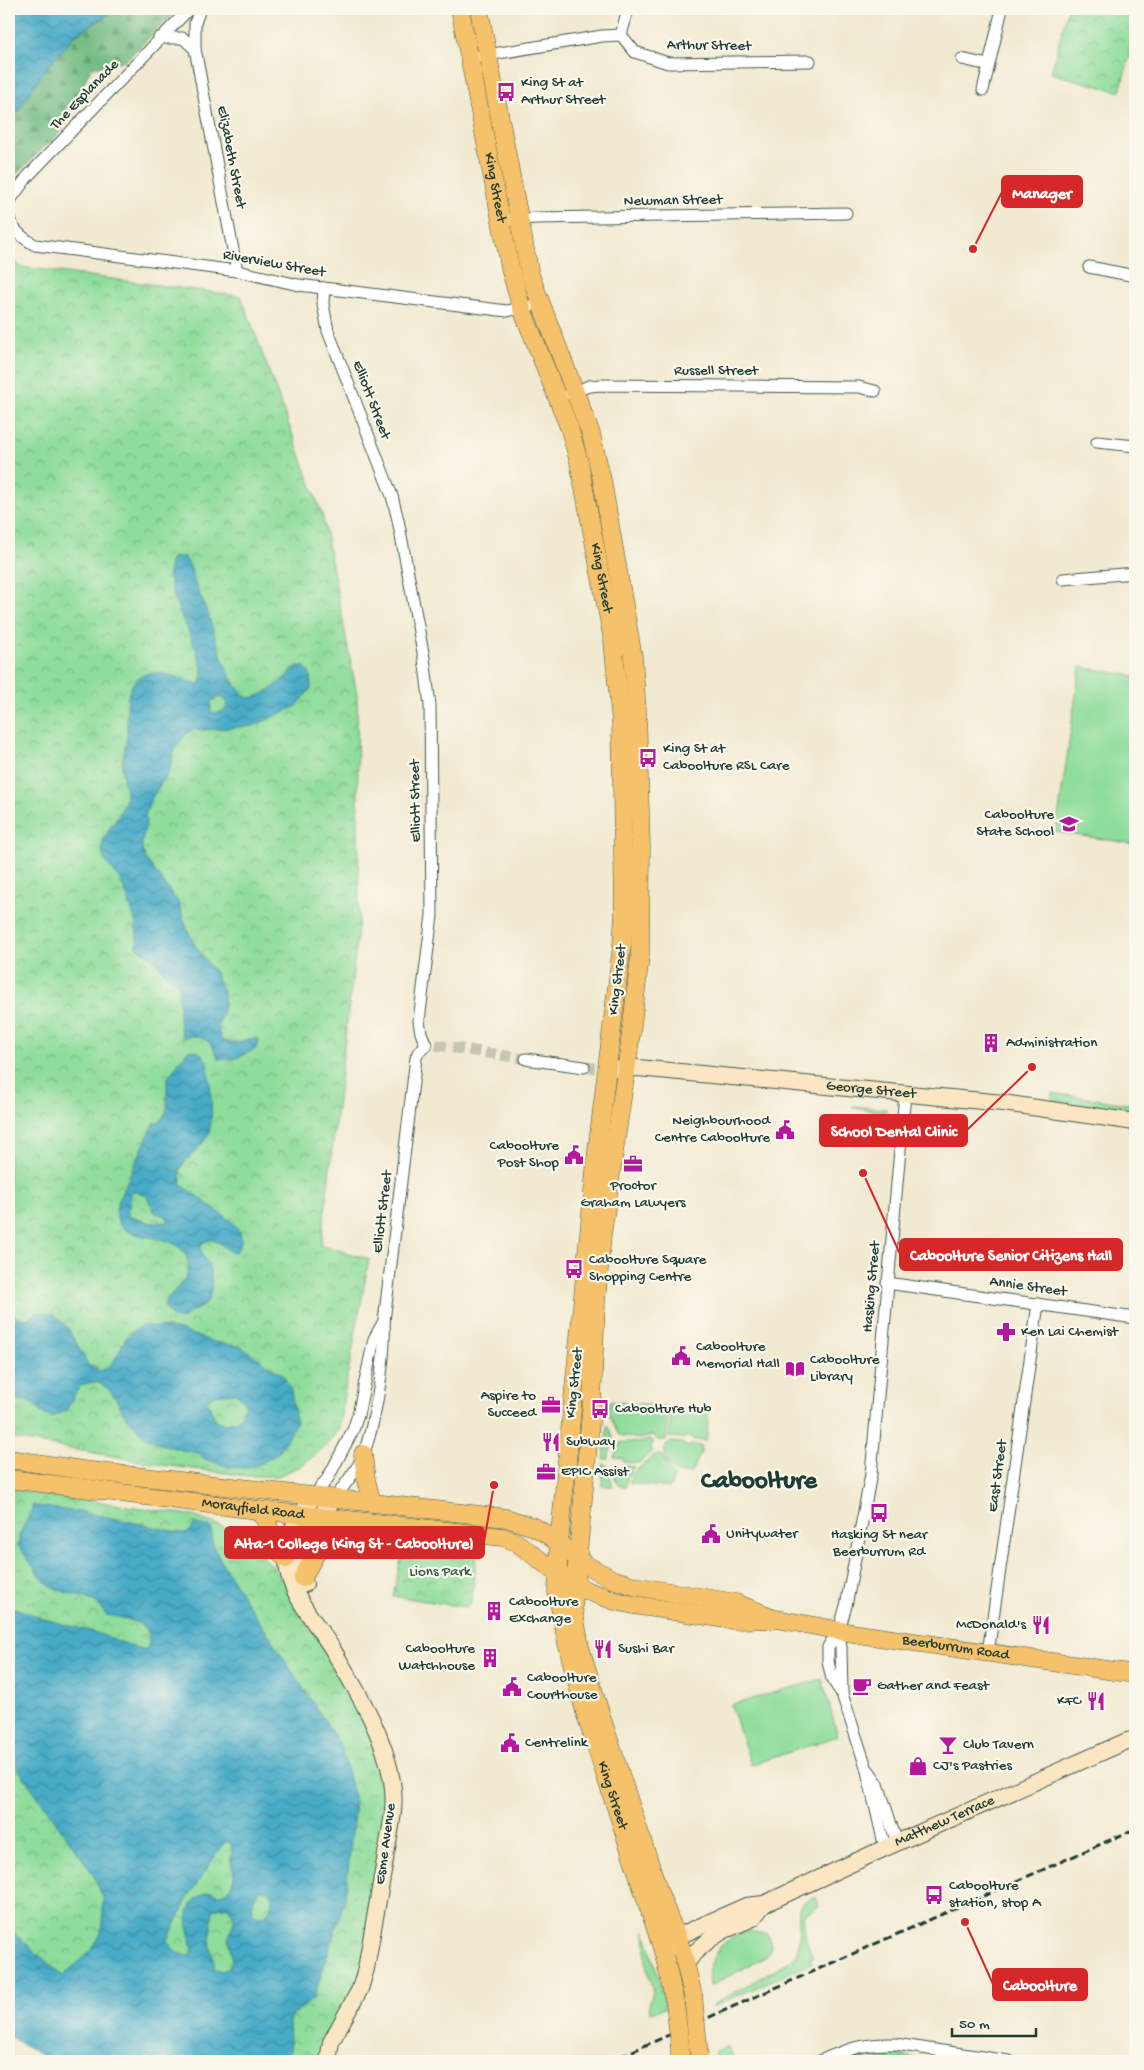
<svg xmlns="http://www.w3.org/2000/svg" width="1144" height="2070" font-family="'Gochi Hand',sans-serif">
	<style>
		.green { fill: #8fdd9b; stroke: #578d68 }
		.forest { fill: url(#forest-firs); stroke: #497c5c }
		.park { fill: url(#park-crowns); stroke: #578d68 }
		.water { fill: url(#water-waves); stroke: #33747e; fill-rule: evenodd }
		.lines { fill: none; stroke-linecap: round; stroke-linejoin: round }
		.street-tunnel { stroke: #c7c7b1; stroke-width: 11; stroke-dasharray: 11 5.5; stroke-linecap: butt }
		.street-casing { stroke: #3e574b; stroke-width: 13 }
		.secondary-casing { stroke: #3e574b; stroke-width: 18 }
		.primary-casing { stroke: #3e574b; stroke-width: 19 }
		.street { stroke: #fff; stroke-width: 11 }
		.secondary { stroke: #fbe6c4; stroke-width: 16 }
		.primary { stroke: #f5c16b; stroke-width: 18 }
		.rail { stroke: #1f3d34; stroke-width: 3; stroke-dasharray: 8 4; stroke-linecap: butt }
		.primary-bridge-casing { stroke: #3e574b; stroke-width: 19; stroke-linecap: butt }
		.primary-bridge { stroke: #f5c16b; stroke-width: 18 }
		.labels { text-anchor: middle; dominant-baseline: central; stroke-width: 4.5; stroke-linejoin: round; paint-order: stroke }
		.street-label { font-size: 15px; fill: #1f3d34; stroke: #fbf7ec }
		.poi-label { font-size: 15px; fill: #1f3d34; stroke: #fbf7ec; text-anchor: start }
		.park-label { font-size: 15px; fill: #355d49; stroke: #fbf7ec }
		.town-label { font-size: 25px; font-weight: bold; fill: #1f3d34; stroke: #fbf7ec }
		.leader { fill: none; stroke: #d62828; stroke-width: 2 }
		.callout-dot { fill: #d62828; stroke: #fbf7ec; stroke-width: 2 }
		.callout { fill: #d62828; stroke: #d62828; stroke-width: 2 }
		.callout-label { font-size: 16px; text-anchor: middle; font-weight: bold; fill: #fff }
	</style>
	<defs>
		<pattern id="forest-firs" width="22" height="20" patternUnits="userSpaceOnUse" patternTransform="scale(1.25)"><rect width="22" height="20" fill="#73bc83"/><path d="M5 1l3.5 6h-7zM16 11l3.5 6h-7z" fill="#5e9a6c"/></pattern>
		<pattern id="park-crowns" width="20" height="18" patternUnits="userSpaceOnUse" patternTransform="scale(1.25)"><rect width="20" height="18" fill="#8fdd9b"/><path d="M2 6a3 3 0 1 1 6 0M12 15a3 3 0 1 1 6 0" fill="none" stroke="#74b47f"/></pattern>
		<pattern id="water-waves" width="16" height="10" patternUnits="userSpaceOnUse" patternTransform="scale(1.25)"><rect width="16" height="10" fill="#47abc7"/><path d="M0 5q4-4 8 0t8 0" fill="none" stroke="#3b8ca2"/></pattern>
	</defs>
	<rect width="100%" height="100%" fill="#fbf7ec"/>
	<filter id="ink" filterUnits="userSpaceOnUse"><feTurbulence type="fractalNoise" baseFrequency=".02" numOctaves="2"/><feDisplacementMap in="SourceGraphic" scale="10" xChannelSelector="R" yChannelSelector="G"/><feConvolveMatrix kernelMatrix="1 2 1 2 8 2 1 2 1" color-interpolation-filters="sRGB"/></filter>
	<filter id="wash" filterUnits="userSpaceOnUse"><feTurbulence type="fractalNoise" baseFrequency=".0096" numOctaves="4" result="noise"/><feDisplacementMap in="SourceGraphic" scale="20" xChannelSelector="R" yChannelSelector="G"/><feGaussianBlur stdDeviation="1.12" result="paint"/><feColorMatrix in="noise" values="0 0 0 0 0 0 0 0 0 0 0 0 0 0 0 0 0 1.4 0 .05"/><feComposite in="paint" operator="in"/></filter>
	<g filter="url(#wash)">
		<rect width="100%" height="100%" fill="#f1e9d0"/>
		<g class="green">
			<polygon points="1080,667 1135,676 1135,844 1056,832"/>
			<polygon points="1052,1093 1135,1105 1135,1112 1052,1100"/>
			<polygon points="853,1106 886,1109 883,1142 880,1142 882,1112 853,1108"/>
			<polygon points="610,1401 664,1406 663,1415 668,1415 666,1440 658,1440 652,1435 639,1439 619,1435 607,1410 606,1408 609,1407"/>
			<polygon points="678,1408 709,1410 706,1441 691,1439 689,1436 683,1438 669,1437 671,1416 676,1416"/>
			<path d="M608,1425C617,1441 611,1444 608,1459H603Z"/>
			<path d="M649,1439L654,1442L652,1444L651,1452L639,1463L623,1462V1458L614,1457L620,1443C631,1440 639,1446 649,1439Z"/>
			<path d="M671,1442L682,1443L687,1447L691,1445L701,1446V1453L691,1473C687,1473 682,1474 678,1473C668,1470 661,1454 667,1444Z"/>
			<polygon points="654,1455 662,1455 668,1469 674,1476 670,1488 629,1483 632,1474"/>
			<polygon points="603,1464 607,1465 613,1487 602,1485"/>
			<polygon points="623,1465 634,1467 627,1477 626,1487 619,1486 615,1479 613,1468 622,1469"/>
			<polygon points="822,1679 838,1736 751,1765 731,1705"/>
			<path d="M815,1897L819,1906L803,1915L806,1940L813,1957L810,1958L812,1963L712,2007V2005L790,1961C805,1946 797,1929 799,1909L801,1904Z"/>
			<polygon points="645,1930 657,1972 665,2008 650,2012 649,2004 653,1992 646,1964"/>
			<path d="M750,1930L767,1934L769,1937L771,1946L767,1956L710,1986C707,1968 714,1946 732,1938C738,1935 744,1933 750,1930Z"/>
			<polygon points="728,2046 733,2061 716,2061 715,2051"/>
			<polygon points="870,2051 935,2061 894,2061 870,2057 862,2061 844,2061"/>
		</g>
		<polygon class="forest" points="117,9 179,9 126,60 91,68 61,132 9,181 9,125 41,75 75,35"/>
		<g class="park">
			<polygon points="1068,9 1135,9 1135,34 1120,92 1051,73"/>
			<polygon points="9,255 21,267 241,296 322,514 357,694 359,919 321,1245 369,1259 342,1406 339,1428 328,1444 301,1466 278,1476 248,1476 163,1465 9,1438"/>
			<polygon points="9,1489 190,1515 229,1529 264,1557 283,1578 311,1632 322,1633 393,1784 366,1969 328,2061 192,2061 87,1997 9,1929"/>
			<polygon points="405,1539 478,1546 471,1603 465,1607 393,1596"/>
		</g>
		<g class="water">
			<polygon points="9,9 117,9 75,35 41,75 9,125"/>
			<path d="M178,557H184C192,565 191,575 196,585C198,593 202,599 205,607C217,635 223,679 248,698C269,696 282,680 297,666L305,667L310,674L311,688L297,706L253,726L203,730L194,729L187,733L176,746L169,772L151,799L145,816L146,821L142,843V850L146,859L178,902L188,931L196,947L215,973L224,995V1007L218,1025L220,1038C233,1049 244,1036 258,1039L256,1049L234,1059H218C214,1043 200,1031 183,1038C177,1024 180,1000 179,985L165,973L155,960L137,947C137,940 137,932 136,925C133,911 126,894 121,882C116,870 102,864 102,850C101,833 126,812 126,795C126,786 122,777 122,769C122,757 126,746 127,735C128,709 120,670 160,673C174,674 186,683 200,685C215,660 154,589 172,558ZM219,697L227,701L228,705L222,712L211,713V702Z"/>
			<path d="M188,1050L197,1051C200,1053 204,1055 205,1059C211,1070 214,1120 209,1132C204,1146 188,1156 180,1169L181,1184L233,1223C242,1233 245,1241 235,1252H231C222,1245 211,1233 201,1245C201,1258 205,1257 209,1267C212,1276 213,1294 206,1303C200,1311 191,1308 184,1319H176L168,1313L164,1305C169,1291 189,1283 188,1267C187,1219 104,1256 118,1201L151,1129L154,1123L161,1121L167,1110V1079ZM134,1191L146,1195L155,1213L166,1216L169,1222L151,1223L130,1217L127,1210L130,1206V1194Z"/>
			<path d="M40,1312L55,1315L67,1327L89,1366L97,1368V1371C114,1370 119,1350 126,1338C129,1333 137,1329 142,1325L176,1329L218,1343L240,1346L283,1375L291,1391L296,1422L280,1451L262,1463L246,1468L230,1467L204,1459L199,1453C186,1452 159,1445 148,1438C140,1432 132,1424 126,1416C117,1403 107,1375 85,1384C74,1388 73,1403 65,1411C61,1414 55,1415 51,1418C32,1411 37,1392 9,1404V1315L25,1319ZM236,1393L245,1402L243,1413L238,1420L226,1424L216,1420L206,1400L214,1395Z"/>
			<path d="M32,1505L104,1516L186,1534L191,1530L195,1523L211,1527L213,1547L231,1578L341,1746L355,1803L345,1899L314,1998L289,2018L291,2061H51L9,2036V1929L63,1976L92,1949L101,1933L104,1900L93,1874L9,1756V1606L44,1619L94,1632L140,1649H147C158,1622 124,1618 106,1615L96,1602L56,1589L44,1581L19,1547V1535L32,1510ZM228,1841C235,1849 230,1853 231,1862C232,1866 234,1870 234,1873C234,1882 230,1893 220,1894C217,1894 213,1891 209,1892C199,1894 191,1903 188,1912C184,1926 195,1940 192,1954C179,1957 172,1951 168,1940L189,1896L223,1844ZM259,1890L268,1891C276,1900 271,1906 266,1915L259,1917L253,1914C252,1904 253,1898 259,1890ZM221,1907H228L233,1914L234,1921L229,1937L232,1961L229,1968L222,1971L215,1969L210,1941L213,1910Z"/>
		</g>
	</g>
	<g filter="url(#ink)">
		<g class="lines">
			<g class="street-tunnel">
				<polyline points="436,1045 526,1059"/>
				<polyline points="584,1067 596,1068"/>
			</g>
			<g class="street-casing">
				<g id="street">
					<polyline points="200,9 195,23 195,49 237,271"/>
					<polyline points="621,35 628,9"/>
					<polyline points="159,38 183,38 195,49"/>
					<polyline points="469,58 602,36 621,35 635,52 668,63 810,61"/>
					<polyline points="962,59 988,65"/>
					<polyline points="983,90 1002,9"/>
					<polyline points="9,207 11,199 28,176 189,9"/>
					<path d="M9,217C13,231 23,238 35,245L237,271L299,285L507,311L539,304"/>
					<polyline points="500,221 535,218 846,213"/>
					<polyline points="1089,267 1135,276"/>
					<polyline points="324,288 323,304 328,331 392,496 398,520 424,658 430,705 432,915 419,1021 421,1033 426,1045"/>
					<polyline points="569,394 589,386 601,385 859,387 875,391"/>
					<polyline points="1097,442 1135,446"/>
					<polyline points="1063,579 1135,573"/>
					<polyline points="526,1059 584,1067"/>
					<polyline points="887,1283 1135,1318"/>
					<polyline points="314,1496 328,1478 353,1430 358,1415 374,1339 384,1321"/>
					<path d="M335,1498C343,1487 352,1476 359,1464C375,1432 386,1356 384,1321L416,1058L418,1053L426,1045"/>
					<polyline points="839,1630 841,1648 842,1694 866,1767 885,1848"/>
					<polyline points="988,1653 1038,1304"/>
					<polyline points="842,1694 832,1679 828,1661 828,1647 839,1630 846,1606 871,1474 905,1094"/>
					<polyline points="869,1771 878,1784 897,1843"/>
					<path d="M820,2061C847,2049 864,2043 895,2044L1009,2061"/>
				</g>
			</g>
			<g class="secondary-casing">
				<g id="secondary">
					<path id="s1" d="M607,1069L638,1068L1003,1103L1135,1122"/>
					<path d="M314,1496C302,1513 289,1528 287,1549C282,1588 315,1620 333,1650C357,1691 384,1734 392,1781C397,1807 389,1835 385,1860C379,1897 372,1933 366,1969L360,1989L331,2042L328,2061"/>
					<path d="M305,1584C293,1547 313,1525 335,1498"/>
					<path id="s2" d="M669,1948L677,1937L692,1930L746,1906L764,1904L885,1848L1127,1741L1135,1740"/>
					<polyline points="686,1964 694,1953 709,1940 723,1931 753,1918 764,1904"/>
				</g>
			</g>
			<g class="primary-casing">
				<g id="primary">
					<path id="s3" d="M460,9L511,272L522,309L569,427L579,462L613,641L621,723L624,914L622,945L597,1151L559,1544L557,1592L567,1643L586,1716L664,1954L675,2003"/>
					<polyline points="479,9 530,275 591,434 602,480 633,657 637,711 641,848 640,956 629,1050 602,1235 596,1302 592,1401 573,1608 580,1647 601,1716 660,1895 682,1950 693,1995"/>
					<polyline points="363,1454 366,1480 372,1503"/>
					<polyline points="9,1459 82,1470 506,1518 534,1527 548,1535 586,1565 612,1579 634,1586 736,1603 769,1616"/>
					<path id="s4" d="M9,1479L257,1510L503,1537L516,1542L557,1573L585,1590L615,1601L634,1605L733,1620L777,1619L858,1634L1135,1674"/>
					<polyline points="257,1510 267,1522 276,1547 286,1559"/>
					<path d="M303,1578C320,1543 322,1540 357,1522"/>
					<polyline points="680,2046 680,2061"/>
				</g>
			</g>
			<use href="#street" class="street"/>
			<use href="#secondary" class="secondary"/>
			<use href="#primary" class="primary"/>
			<polyline class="rail" points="610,2061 1135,1829"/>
			<g class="primary-bridge-casing">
				<g id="primary-bridge">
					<polyline points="693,1995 699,2056"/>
					<polyline points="675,2003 680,2046"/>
				</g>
			</g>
			<use href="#primary-bridge" class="primary-bridge"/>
		</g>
	</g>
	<defs>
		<g id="bus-bare" transform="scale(1.5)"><path d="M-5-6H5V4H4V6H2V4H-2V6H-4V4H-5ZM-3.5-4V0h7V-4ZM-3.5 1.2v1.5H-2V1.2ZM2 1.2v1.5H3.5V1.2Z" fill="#b5179e" stroke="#fbf7ec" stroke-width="2.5" paint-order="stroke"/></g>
		<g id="school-bare" transform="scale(1.5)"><path d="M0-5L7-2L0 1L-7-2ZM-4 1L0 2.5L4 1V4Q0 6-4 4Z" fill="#b5179e" stroke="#fbf7ec" stroke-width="2.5" paint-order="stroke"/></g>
		<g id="building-bare" transform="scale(1.5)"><path d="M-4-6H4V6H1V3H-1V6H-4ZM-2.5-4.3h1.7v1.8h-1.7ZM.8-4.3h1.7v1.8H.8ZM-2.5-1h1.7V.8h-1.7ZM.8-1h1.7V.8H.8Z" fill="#b5179e" stroke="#fbf7ec" stroke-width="2.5" paint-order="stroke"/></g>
		<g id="civic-bare" transform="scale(1.5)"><path d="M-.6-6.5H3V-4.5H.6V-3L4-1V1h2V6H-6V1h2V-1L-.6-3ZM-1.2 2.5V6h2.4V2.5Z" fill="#b5179e" stroke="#fbf7ec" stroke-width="2.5" paint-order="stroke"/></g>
		<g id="office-bare" transform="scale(1.5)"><path d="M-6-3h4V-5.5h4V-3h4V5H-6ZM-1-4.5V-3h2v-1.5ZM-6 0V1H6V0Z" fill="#b5179e" stroke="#fbf7ec" stroke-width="2.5" paint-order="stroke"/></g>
		<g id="pharmacy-bare" transform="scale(1.5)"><path d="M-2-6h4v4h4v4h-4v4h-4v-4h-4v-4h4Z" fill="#b5179e" stroke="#fbf7ec" stroke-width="2.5" paint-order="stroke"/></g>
		<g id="library-bare" transform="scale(1.5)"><path d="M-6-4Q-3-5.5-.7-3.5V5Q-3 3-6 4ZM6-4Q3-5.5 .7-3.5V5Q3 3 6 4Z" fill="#b5179e" stroke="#fbf7ec" stroke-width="2.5" paint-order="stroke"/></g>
		<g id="restaurant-bare" transform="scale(1.5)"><path d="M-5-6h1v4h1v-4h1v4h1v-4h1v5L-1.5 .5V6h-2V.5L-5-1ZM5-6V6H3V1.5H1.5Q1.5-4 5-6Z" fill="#b5179e" stroke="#fbf7ec" stroke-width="2.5" paint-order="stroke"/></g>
		<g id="cafe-bare" transform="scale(1.5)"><path d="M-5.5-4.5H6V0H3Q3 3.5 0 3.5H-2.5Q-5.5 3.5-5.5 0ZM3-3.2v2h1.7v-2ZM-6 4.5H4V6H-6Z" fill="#b5179e" stroke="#fbf7ec" stroke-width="2.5" paint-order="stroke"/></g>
		<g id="bar-bare" transform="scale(1.5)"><path d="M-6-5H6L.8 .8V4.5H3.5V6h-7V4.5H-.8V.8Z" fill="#b5179e" stroke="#fbf7ec" stroke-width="2.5" paint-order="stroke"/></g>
		<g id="shop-bare" transform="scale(1.5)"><path d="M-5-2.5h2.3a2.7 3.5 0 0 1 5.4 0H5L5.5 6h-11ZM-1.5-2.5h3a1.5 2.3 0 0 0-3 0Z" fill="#b5179e" stroke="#fbf7ec" stroke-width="2.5" paint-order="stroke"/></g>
	</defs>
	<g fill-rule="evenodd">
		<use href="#bus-bare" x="506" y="92"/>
		<use href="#bus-bare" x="648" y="758"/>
		<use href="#school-bare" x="1069" y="824"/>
		<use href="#building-bare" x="991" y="1043"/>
		<use href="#civic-bare" x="785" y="1130"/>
		<use href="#civic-bare" x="574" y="1155"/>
		<use href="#office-bare" x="633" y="1164"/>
		<use href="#bus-bare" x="574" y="1269"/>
		<use href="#pharmacy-bare" x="1006" y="1332"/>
		<use href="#civic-bare" x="681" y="1356"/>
		<use href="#library-bare" x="795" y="1369"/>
		<use href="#office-bare" x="551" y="1405"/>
		<use href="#bus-bare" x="600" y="1409"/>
		<use href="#restaurant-bare" x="551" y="1442"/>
		<use href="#office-bare" x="546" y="1472"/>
		<use href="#bus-bare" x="879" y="1513"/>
		<use href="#civic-bare" x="711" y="1534"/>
		<use href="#building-bare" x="494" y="1611"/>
		<use href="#restaurant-bare" x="1041" y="1625"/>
		<use href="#restaurant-bare" x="603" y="1649"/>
		<use href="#building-bare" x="490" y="1658"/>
		<use href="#cafe-bare" x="862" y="1686"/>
		<use href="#civic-bare" x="512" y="1687"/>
		<use href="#restaurant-bare" x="1096" y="1701"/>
		<use href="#civic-bare" x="510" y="1743"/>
		<use href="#bar-bare" x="948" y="1745"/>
		<use href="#shop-bare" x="918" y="1766"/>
		<use href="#bus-bare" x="934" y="1895"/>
	</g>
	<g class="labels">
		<g class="street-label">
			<text transform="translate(709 46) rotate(1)">Arthur Street</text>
			<text transform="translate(85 95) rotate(-46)">The Esplanade</text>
			<text transform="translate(231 157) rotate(79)">Elizabeth Street</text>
			<text stroke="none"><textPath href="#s3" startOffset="182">King Street</textPath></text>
			<text transform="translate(673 201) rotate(-1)">Newman Street</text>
			<text transform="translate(274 264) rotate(10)">Riverview Street</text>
			<text x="716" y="371">Russell Street</text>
			<text transform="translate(371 400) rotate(69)">Elliott Street</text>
			<text stroke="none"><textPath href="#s3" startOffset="588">King Street</textPath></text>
			<text transform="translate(416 801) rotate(-91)">Elliott Street</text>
			<text transform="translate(618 980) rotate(-83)">King Street</text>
			<text stroke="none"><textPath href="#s1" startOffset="265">George Street</textPath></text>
			<text transform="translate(383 1212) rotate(-83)">Elliott Street</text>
			<text transform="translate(872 1287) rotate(-85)">Hasking Street</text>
			<text transform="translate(1028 1287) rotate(8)">Annie Street</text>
			<text transform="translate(575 1383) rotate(-84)">King Street</text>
			<text transform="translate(998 1476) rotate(-82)">East Street</text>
			<text stroke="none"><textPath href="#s4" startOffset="246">Morayfield Road</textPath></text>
			<text stroke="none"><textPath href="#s4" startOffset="972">Beerburrum Road</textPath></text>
			<text stroke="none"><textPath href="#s3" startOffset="1818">King Street</textPath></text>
			<text stroke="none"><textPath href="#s2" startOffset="306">Matthew Terrace</textPath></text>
			<text transform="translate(386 1844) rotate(-82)">Esme Avenue</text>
		</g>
		<g class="poi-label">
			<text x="521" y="83">King St at<tspan x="521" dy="17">Arthur Street</tspan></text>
			<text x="663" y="749">King St at<tspan x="663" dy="17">Caboolture RSL Care</tspan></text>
			<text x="1054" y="815" text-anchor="end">Caboolture<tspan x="1054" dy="17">State School</tspan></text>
			<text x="1006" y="1043">Administration</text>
			<text x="770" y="1121" text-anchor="end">Neighbourhood<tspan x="770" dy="17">Centre Caboolture</tspan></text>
			<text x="559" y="1146" text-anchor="end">Caboolture<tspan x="559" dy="17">Post Shop</tspan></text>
			<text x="633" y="1186" text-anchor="middle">Proctor<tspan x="633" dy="17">Graham Lawyers</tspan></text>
			<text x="589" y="1260">Caboolture Square<tspan x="589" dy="17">Shopping Centre</tspan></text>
			<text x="1021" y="1332">Ken Lai Chemist</text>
			<text x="696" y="1347">Caboolture<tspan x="696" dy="17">Memorial Hall</tspan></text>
			<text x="810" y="1360">Caboolture<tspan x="810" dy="17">Library</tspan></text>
			<text x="536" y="1396" text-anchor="end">Aspire to<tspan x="536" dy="17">Succeed</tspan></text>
			<text x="615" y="1409">Caboolture Hub</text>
			<text x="566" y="1442">Subway</text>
			<text x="561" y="1472">EPIC Assist</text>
			<text x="726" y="1534">Unitywater</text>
			<text x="879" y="1535" text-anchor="middle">Hasking St near<tspan x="879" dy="17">Beerburrum Rd</tspan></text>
			<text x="509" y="1602">Caboolture<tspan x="509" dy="17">Exchange</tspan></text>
			<text x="1026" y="1625" text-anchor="end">McDonald's</text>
			<text x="475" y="1649" text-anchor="end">Caboolture<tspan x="475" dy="17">Watchhouse</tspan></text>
			<text x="618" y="1649">Sushi Bar</text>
			<text x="527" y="1678">Caboolture<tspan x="527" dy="17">Courthouse</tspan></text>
			<text x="877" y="1686">Gather and Feast</text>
			<text x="1081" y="1701" text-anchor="end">KFC</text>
			<text x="525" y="1743">Centrelink</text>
			<text x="963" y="1745">Club Tavern</text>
			<text x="933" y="1766">CJ's Pastries</text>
			<text x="949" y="1886">Caboolture<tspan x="949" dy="17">station, stop A</tspan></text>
		</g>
		<g class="park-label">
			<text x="440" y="1572">Lions Park</text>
		</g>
		<g class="town-label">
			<text x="759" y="1482">Caboolture</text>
		</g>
	</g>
	<path class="leader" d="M973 249L1002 192M1032 1067L967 1130M863 1173L900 1254M494 1485L484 1542M965 1922L993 1984"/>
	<g class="callout-dot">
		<circle cx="973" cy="249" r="5"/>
		<circle cx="1032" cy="1067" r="5"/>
		<circle cx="863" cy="1173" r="5"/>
		<circle cx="494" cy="1485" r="5"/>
		<circle cx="965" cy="1922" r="5"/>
	</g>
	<g class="callout">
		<rect x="1002" y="176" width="80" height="31" rx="5"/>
		<rect x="820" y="1115" width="147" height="31" rx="5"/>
		<rect x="900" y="1239" width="222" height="31" rx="5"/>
		<rect x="225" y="1527" width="259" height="31" rx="5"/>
		<rect x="993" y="1969" width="94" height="31" rx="5"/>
	</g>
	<g class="callout-label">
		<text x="1042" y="198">Manager</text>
		<text x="894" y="1136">School Dental Clinic</text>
		<text x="1011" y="1260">Caboolture Senior Citizens Hall</text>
		<text x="354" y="1548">Alta-1 College (King St - Caboolture)</text>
		<text x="1040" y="1990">Caboolture</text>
	</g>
	<rect width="1144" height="2070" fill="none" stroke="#fbf7ec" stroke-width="30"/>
	<path d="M952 2028v8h84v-8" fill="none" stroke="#1f3d34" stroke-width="2.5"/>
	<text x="959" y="2028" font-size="15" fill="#1f3d34" stroke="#fbf7ec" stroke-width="4" paint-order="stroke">50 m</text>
</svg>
